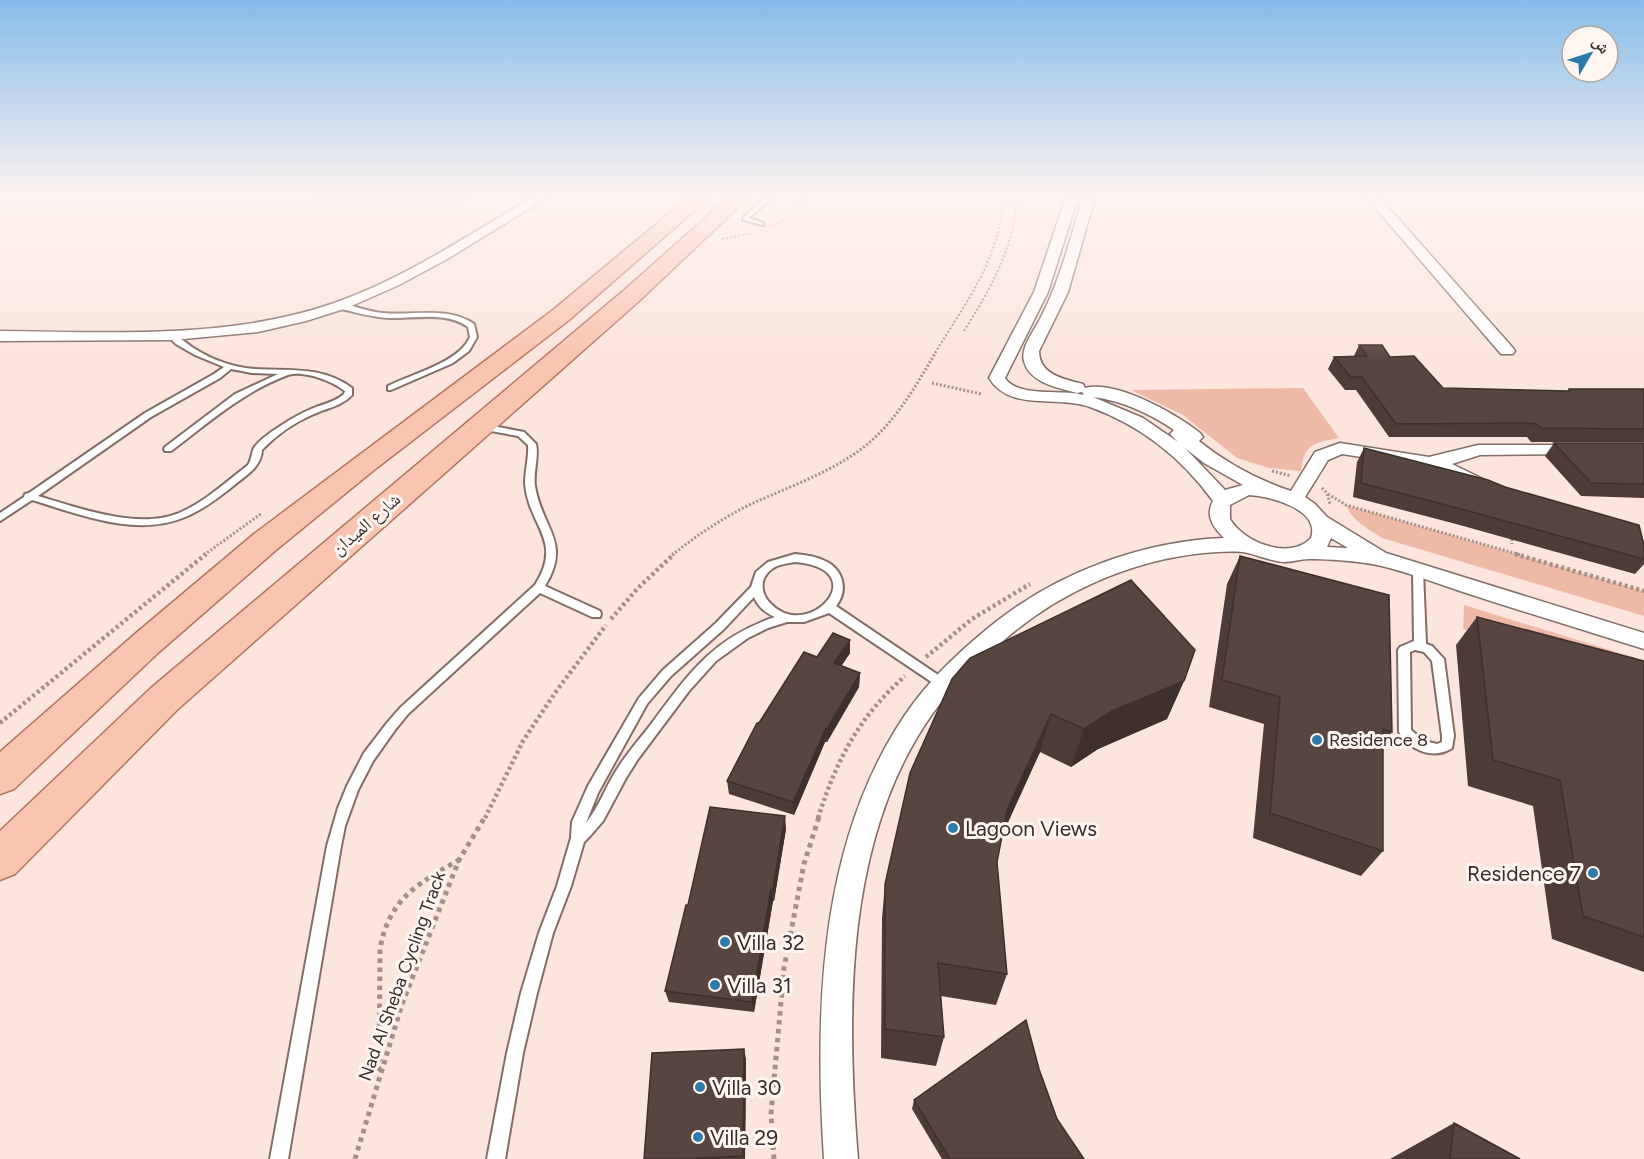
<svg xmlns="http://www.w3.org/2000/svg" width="1644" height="1159" font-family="Figtree,'Noto Naskh Arabic',sans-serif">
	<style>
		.green { fill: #efb9a7 }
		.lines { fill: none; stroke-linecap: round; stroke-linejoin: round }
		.service-casing { stroke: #826e67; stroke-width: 4 }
		.minor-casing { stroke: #826e67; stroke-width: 3 }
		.primary-casing { stroke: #b2755f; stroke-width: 3 }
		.path-far3 { stroke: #a2918b; stroke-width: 2; stroke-dasharray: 2 2; stroke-linecap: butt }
		.path-far2 { stroke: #a2918b; stroke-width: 3; stroke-dasharray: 2 2; stroke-linecap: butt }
		.path-far1 { stroke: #a2918b; stroke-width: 4.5; stroke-dasharray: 3 3; stroke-linecap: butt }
		.path { stroke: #a2918b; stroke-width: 5; stroke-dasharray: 4.5 4.5; stroke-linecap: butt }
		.service { fill: #fff; fill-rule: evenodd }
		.minor { fill: #fff; fill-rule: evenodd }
		.primary { fill: #f9c4b0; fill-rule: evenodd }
		.wall { fill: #4c3b36 }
		.shaded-wall { fill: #3e302c }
		.building { fill: #58453f; stroke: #3e302c; stroke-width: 1.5 }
		.poi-dot { fill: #2d7bad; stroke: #fff6f2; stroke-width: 2 }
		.labels { text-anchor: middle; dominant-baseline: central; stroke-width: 6; stroke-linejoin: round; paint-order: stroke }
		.street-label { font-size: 18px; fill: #362d2a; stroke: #fff6f2 }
		.poi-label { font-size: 18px; fill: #362d2a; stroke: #fff6f2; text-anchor: start }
		.near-poi-label { font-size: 21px; fill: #362d2a; stroke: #fff6f2; text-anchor: start }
	</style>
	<rect width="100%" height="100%" fill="#fce5dd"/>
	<g class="green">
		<path d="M1303,388L1339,438C1314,443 1304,443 1301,471L1269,468L1237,458L1183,415L1131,390Z"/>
		<path d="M1346,505L1644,591V616L1382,538C1370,530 1351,520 1346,505Z"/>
		<polygon points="1464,605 1639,659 1644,683 1463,629"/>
	</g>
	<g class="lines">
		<g class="service-casing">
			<g id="service">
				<polygon points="0,197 466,197 463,199 0,201"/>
				<polygon points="766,197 773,197 749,218 763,223 763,225 743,220 743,218"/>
				<path d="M337,304C352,304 368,312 383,313C413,316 448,306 474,324L477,337L469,351L453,363L391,390H388V386C411,374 459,363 470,337L468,327C446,311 414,319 389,318C371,317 354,312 337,308Z"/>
				<path d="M170,334H176C196,354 227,367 255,369C289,371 323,366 352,388V395C342,406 327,408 314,414C295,422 276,435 262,450C261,468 245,476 232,487C217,499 202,510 185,517C136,538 79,514 32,500L0,521V513L24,497L25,494L29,493L145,413L214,374L224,367L195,355L176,344L170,338ZM231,369L252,373L278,374L235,394L165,447L164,449L165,451H171C208,423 244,391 288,375C304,370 332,381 345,391L344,394C334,403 321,404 309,410C297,415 261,436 254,448C251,454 252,459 248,465C226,482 205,502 179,513C138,530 79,508 38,496L151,417L220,378Z"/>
				<path d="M483,424L524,432L536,444C539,458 533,472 535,486C542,529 572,542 545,586L600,611L601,614L600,617H592L540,593L408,714L395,730L373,761L358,790L345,826L341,846L288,1159H270L327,846L338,808L347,786L364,753L387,723L400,708L535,585C564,540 528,526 525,483C525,470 529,458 528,445L518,436L480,429L479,427Z"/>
				<path d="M795,554C804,555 814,556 823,560C843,568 849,590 836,606L947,681L949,684L947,687L943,689L939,687L829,613L804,622H787L768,628L748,638L716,661L689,691L638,759L626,778L603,821L590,836L584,842L571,886L553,933L537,993L523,1053L505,1159H487L507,1053L521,993L539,933L557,886L571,838L572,822L588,786L639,698L663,670L716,623L751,587L756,572L768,562ZM795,562C876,569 809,643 771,604C758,591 760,574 777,566C782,564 789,563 795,562ZM754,597C758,607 766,613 775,617C713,638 689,673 652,723C640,739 626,754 616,771C605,788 599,807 586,823L598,793L647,704L671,676L724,629Z"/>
				<path d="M1418,567L1423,571L1426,644L1432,646L1444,659L1454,736L1452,748C1434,760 1410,751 1399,732L1398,650L1400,647L1414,641L1413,571ZM1415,650L1424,652L1432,661L1442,736V742L1437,744L1424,741L1411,730L1410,652Z"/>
			</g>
		</g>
		<g class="minor-casing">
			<g id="minor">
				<path d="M533,197H548L449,258L399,285L347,308L306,321L258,332L173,340L0,341V331C113,332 230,340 337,302C407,277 470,234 533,197Z"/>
				<path d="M1066,197H1078L1048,292L1005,378C1018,398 1062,389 1084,395L1082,392L1077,393C1059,388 1029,383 1024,361C1020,348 1034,331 1040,319C1060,281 1070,239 1083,197H1095L1068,292L1039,351C1039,375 1064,379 1083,384L1085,388C1117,380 1176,414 1200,433L1203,437L1199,441C1226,463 1258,480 1291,491L1315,452L1340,443L1429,457L1478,445H1583L1586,449L1583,453L1577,454L1480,455L1452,464L1487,481L1489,485L1487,489L1480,491L1446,474L1425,467L1342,454L1328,460L1305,497L1315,504L1327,517L1386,553L1644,633V649C1583,630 1521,611 1460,591C1433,582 1405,571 1377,565C1358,561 1328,559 1309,559C1301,559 1293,562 1284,562C1271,561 1260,556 1248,553C1235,550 1218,552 1204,553C1131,560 1057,593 1002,642C978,663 952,687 933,713C844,837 846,1014 858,1159H824C814,1005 819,830 915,701C938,671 968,644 997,621C1060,572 1143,541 1224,538C1213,527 1205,516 1213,501C1182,458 1140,425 1090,407C1056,395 1010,412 989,378L1034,292ZM1093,397C1123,401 1149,413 1174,430L1170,434L1178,442L1143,418ZM1185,448L1204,463L1243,485L1225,490ZM1249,495C1269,496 1321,509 1311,538C1290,561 1243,542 1230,519V505ZM1331,538L1348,548L1327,547Z"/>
				<polygon points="1366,197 1379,197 1513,348 1515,351 1513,354 1501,354"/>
			</g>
		</g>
		<g class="primary-casing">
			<g id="primary">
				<polygon points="689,197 710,197 569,320 374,470 276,550 159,652 14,789 0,794 0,752 135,634 254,534 553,310"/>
				<polygon points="729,197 749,197 638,302 177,710 15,874 0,880 0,831 151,688 622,292"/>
			</g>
		</g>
		<g class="path-far3">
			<polyline points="772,227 793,213 805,197"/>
			<polyline points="722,239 753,233"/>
			<path d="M964,331C991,288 1014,248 1017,197"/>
			<path d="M935,353C968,299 998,262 1004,197"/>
		</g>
		<g class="path-far2">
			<polyline points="932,383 981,394"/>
			<polyline points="1272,471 1291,476"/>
			<polyline points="1322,488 1327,493 1330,504"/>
			<polyline points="1328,494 1346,505 1521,555"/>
			<polyline points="1512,535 1512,544"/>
			<polyline points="204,555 262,513"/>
			<path d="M672,555C696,536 721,519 749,505C786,488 827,474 860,450C894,425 915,387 936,352"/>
		</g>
		<g class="path-far1">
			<polyline points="1515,554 1644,591"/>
			<polyline points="611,619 638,588 674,554"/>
			<polyline points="926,657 972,619 1030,584"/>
			<polyline points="0,723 206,554"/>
			<polyline points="485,818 523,741 557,690 606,625"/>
			<path d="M818,818C837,759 858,718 905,676"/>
		</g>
		<g class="path">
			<path d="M379,1071L380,949C389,899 417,884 459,860"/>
			<polyline points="355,1159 402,1004 459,860 485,817"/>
			<polyline points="774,1159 771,1114 784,968 804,864 819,817"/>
		</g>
		<use href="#service" class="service"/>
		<use href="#minor" class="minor"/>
		<use href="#primary" class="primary"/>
	</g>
	<g class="wall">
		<polygon points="1359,345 1390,357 1443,388 1568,391 1569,389 1644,389 1644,442 1531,442 1527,437 1389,437 1356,390 1345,390 1328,369 1334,357 1354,356"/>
		<polygon points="1554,443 1644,443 1644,498 1581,496 1545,456"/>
		<polygon points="1364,448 1505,487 1644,559 1644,564 1635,574 1456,524 1353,497 1357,462"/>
		<polygon points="1240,556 1392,732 1383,744 1383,851 1361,876 1253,838 1264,724 1209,707 1227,584"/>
		<polygon points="1477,617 1644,661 1644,972 1552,939 1533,806 1468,786 1456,645"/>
		<polygon points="850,640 850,653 841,666 860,673 859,687 827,742 825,742 794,815 729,794 727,781 759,723 817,657"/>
		<polygon points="1195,650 1184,681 1167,719 1098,749 1071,767 1040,752 1002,834 997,862 1007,974 996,1005 941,996 944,1037 936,1066 881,1058 882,918 885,884 910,773"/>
		<polygon points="786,829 774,901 773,901 754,1012 669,1002 665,991"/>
		<polygon points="746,1059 745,1159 644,1159"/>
		<polygon points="1039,1069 1057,1119 1084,1159 942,1159 912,1109 914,1100"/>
		<polygon points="1454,1123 1520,1159 1390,1159"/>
	</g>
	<g class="shaded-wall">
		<polygon points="850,640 850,653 834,677 834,663"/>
		<polygon points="860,673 859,687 827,742 827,729"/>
		<polygon points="1184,681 1167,719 1098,749 1071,767 1084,729 1112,711"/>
		<polygon points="1051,714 1040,752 997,847 1007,810"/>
		<polygon points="826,728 825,742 794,815 793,802"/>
		<polygon points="785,816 786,829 774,901 773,889"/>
		<polygon points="771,889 773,901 754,1012 752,1002"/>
		<polygon points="744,1049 746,1059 745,1159 744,1159"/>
	</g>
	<g class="building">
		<polygon points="1359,345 1382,345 1390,357 1414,356 1443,388 1570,391 1569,389 1644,389 1644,429 1541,428 1536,424 1526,423 1396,424 1362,377 1351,377 1334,357 1367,356"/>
		<polygon points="1554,443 1644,443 1644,484 1591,483"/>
		<polygon points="1364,448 1488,480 1505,487 1639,525 1644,545 1644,559 1465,510 1361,483"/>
		<polygon points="1240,556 1389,595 1392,732 1383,729 1383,851 1270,813 1280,697 1222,680"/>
		<polygon points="1131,580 1195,650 1184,681 1112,711 1084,729 1051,714 1007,810 997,862 1007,974 938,963 944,1037 885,1029 885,884 910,773 952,679 970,658"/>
		<polygon points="1477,617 1644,661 1644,937 1583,916 1560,780 1493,760"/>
		<polygon points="833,633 850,640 834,663 860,673 827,729 826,728 793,802 727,781 757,723 759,723 804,652 817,657"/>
		<polygon points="710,807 785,816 773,889 771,889 752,1002 665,991 686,905 688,905"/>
		<polygon points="1026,1020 1039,1069 1057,1119 1084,1159 950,1159 914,1100"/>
		<polygon points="744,1049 743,1156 682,1159 644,1159 652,1053"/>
		<polygon points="1454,1123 1520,1159 1450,1159"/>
	</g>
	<linearGradient id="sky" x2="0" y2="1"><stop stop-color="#86bcea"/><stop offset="0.55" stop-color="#fef3f0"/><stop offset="1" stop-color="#fef3f0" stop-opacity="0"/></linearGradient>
	<rect width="1644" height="359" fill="url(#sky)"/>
	<g class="poi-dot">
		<circle cx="1317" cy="740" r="6"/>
		<circle cx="953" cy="828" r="6"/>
		<circle cx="1593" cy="873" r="6"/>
		<circle cx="725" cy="942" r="6"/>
		<circle cx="715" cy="985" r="6"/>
		<circle cx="700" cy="1087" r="6"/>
		<circle cx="698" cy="1137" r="6"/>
	</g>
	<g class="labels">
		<g class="street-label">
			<text transform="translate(366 524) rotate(-41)">شارع الميدان</text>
			<text transform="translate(402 976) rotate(-70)">Nad Al Sheba Cycling Track</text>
		</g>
		<g class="poi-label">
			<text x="1329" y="740">Residence 8</text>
		</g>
		<g class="near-poi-label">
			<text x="965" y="828">Lagoon Views</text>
			<text x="1581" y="873" text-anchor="end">Residence 7</text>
			<text x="737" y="942">Villa 32</text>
			<text x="727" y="985">Villa 31</text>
			<text x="712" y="1087">Villa 30</text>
			<text x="710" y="1137">Villa 29</text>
		</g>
	</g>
	<g transform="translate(1590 54) rotate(51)"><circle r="28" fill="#fff6f2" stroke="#afa6a2" stroke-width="1.5"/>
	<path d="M0-4.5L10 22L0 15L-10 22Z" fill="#2d7bad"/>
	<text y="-9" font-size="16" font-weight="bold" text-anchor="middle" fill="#362d2a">ش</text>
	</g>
</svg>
